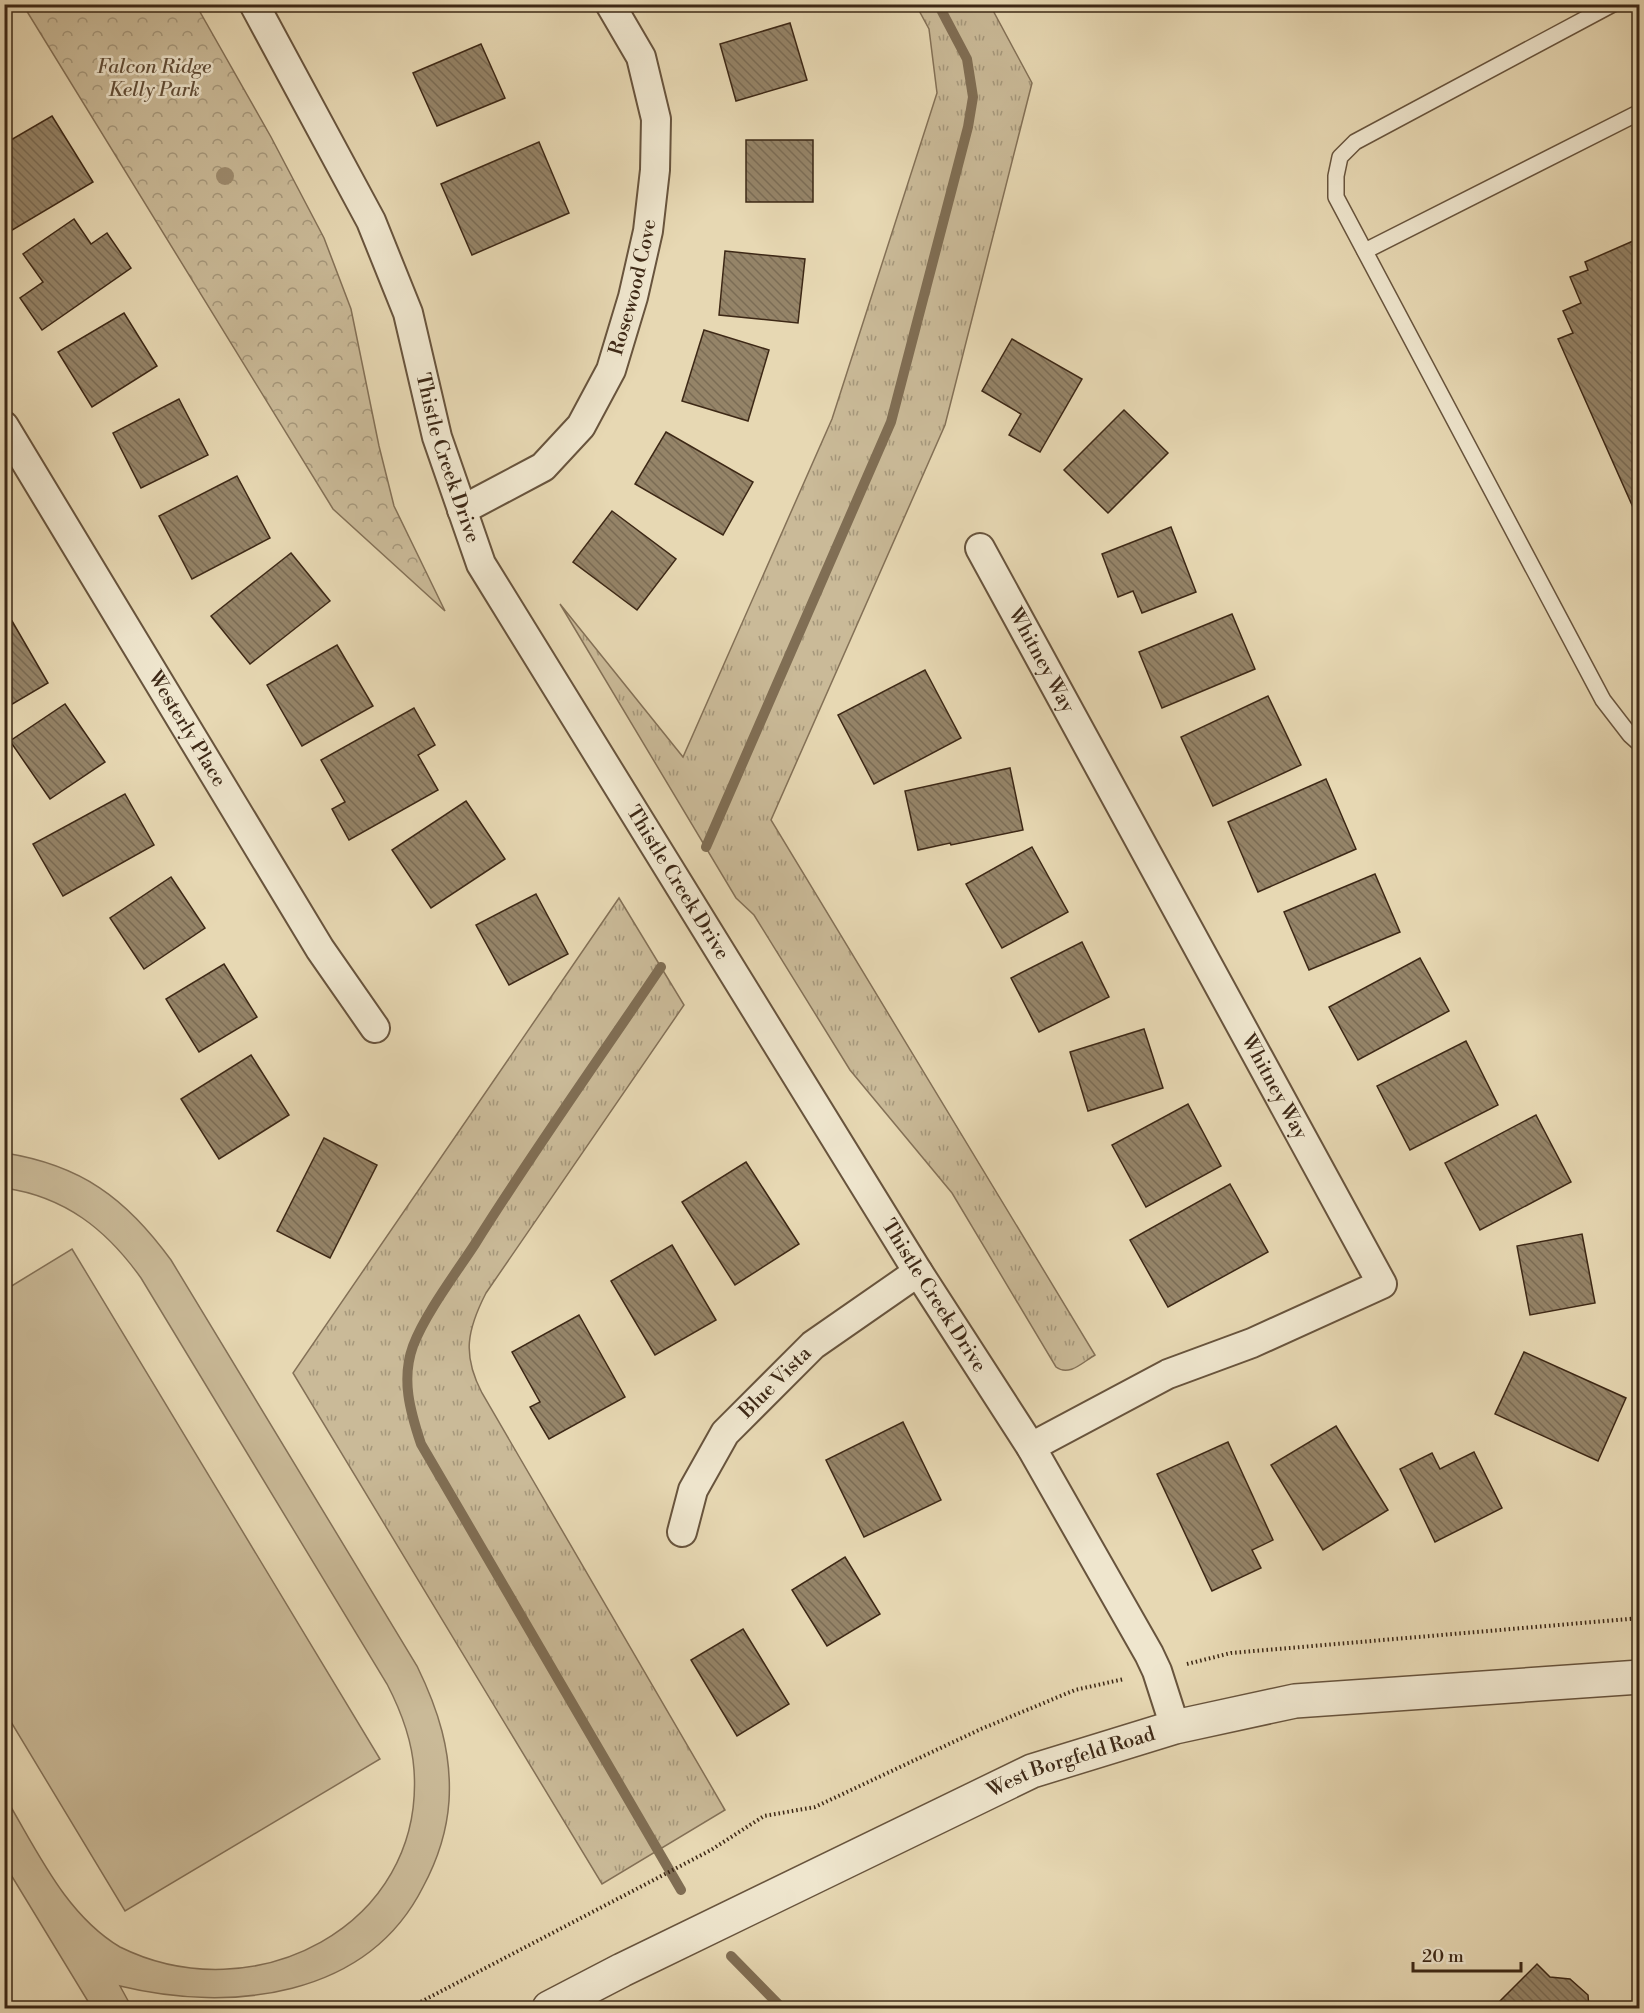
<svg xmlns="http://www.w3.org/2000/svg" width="1644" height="2013" font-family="'Libre Bodoni',serif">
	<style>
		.grass { fill: url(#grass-tufts); stroke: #847157; stroke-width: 1.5 }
		.forest { fill: url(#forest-crowns); stroke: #847157; stroke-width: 1.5 }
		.pitch { fill: #caba98; stroke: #847157; stroke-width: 1.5 }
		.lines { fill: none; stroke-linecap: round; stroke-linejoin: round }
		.stream { stroke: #806e54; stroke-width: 10 }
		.building { fill: url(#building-back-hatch); stroke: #3d2816; stroke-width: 1.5 }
		.service-casing { stroke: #68543d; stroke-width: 18 }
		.minor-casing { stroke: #68543d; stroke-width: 32 }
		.tertiary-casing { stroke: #68543d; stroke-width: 36 }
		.path { stroke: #3d2816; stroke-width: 4; stroke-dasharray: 1.5 3; stroke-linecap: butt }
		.service { stroke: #efe6ce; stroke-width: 15 }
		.minor { stroke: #efe6ce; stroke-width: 28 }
		.tertiary { stroke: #efe6ce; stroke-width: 33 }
		.tree { fill: #9d8b6e }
		.labels { text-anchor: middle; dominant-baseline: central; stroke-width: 5; stroke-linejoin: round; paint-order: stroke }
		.park-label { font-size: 20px; font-style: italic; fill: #604c36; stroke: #efe6ce }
		.street-label { font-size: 20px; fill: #3d2816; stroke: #efe6ce }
	</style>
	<defs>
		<pattern id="grass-tufts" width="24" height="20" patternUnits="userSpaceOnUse" patternTransform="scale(1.5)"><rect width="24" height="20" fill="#caba98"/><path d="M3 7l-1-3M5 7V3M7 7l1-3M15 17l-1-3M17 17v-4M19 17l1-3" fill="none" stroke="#a5977b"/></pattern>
		<pattern id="forest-crowns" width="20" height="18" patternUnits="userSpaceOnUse" patternTransform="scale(1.5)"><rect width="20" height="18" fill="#caba98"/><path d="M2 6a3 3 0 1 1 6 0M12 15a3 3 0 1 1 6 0" fill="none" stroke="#a5977b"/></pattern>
		<pattern id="building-back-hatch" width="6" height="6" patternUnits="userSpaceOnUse" patternTransform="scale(1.5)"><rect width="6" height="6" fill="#958468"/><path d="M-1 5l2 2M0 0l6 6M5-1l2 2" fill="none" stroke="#7b6c55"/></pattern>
	</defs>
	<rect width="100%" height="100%" fill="#e7d8b3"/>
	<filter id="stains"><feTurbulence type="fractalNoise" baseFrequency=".00333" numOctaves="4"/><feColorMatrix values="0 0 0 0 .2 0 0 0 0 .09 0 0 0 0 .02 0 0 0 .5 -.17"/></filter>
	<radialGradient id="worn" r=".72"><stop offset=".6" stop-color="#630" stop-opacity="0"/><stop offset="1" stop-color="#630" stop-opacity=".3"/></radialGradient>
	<g class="grass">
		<path d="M916,5H990L1032,83L945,425L771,820L1095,1355C1083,1362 1069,1377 1056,1367L952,1193L850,1070L754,915L736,898L560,604L683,757L832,419L937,93L929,29Z"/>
		<path d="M619,898L684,1005L486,1293C467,1330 462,1355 482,1393L725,1810L602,1884L293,1373Z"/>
	</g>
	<polygon class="forest" points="23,5 196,5 271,137 324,238 351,309 379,446 394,506 445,611 333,509"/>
	<g class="pitch">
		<path d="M5,1153C81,1165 126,1198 171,1260L417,1666C438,1709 452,1752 449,1801C447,1831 437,1861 423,1887C367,1998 231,2013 120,1986L132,2008H92L5,1865V1797C37,1850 65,1914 120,1947C253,2013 425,1927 414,1770C412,1739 401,1711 387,1684L141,1278C106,1229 65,1197 5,1188Z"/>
		<polygon points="72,1249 380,1759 125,1911 5,1712 5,1290"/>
	</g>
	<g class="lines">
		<g class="stream">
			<polyline points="706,847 891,422 968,127 973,97 967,59 938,4"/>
			<path d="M661,967C599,1059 534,1150 475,1244C456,1273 425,1314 413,1346C401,1379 410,1411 421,1444L681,1890"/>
			<polyline points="731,1956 782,2008"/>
		</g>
	</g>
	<g class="building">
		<rect x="383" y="4" width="70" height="6"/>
		<polygon points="790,23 807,80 736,101 720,44"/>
		<polygon points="481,44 505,98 437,126 413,73"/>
		<polygon points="52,116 93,182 4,235 4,144"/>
		<rect x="746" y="140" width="67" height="62"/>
		<polygon points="539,142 569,213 472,255 441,184"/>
		<polygon points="74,219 91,244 107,233 131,268 42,330 20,298 43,282 23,254"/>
		<polygon points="1640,238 1640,523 1558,339 1573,333 1563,311 1581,303 1570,277 1588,270 1585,262"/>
		<polygon points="725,251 805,259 798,323 719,315"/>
		<polygon points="124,313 157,366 92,407 58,352"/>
		<polygon points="704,330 769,350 748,421 682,401"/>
		<polygon points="1012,339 1082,379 1040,452 1009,435 1021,414 982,391"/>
		<polygon points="179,399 208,455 141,488 113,433"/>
		<polygon points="1124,410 1168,453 1108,513 1064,470"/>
		<polygon points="666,432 753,482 723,535 635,484"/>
		<polygon points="237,476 270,538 192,579 159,516"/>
		<polygon points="612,511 676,559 637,610 573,562"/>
		<polygon points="1171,527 1196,592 1142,613 1133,591 1118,597 1102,554"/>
		<polygon points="291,553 330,601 250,664 211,616"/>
		<polygon points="1232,614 1255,669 1162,708 1139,652"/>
		<polygon points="12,621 48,683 4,709 4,625"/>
		<polygon points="337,645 373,706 302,746 267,685"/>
		<polygon points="925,670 961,738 874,784 838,715"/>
		<polygon points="1268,696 1301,765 1213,806 1181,737"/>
		<polygon points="65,704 105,762 50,799 10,741"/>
		<polygon points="414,708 435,745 418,755 438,790 349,840 332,809 345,802 321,760"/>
		<polygon points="1010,768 1023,830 951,845 950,843 918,850 905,791"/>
		<polygon points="1326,779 1356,849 1258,892 1228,822"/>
		<polygon points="125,794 154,845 63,896 33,844"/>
		<polygon points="466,801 505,859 431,908 392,850"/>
		<polygon points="1032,847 1068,912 1002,948 966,884"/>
		<polygon points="1375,874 1400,932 1309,970 1284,912"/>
		<polygon points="171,877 205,928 144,969 110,918"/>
		<polygon points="536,894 568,954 509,985 476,925"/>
		<polygon points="1082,942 1109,997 1039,1032 1011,978"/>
		<polygon points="1420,958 1449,1011 1358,1060 1329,1007"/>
		<polygon points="224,964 257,1017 199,1052 166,999"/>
		<polygon points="1144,1029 1163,1088 1088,1111 1070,1052"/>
		<polygon points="1466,1041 1498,1105 1410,1150 1377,1086"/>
		<polygon points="251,1055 289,1115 219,1159 181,1099"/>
		<polygon points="1188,1104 1221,1166 1146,1207 1112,1145"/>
		<polygon points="1536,1115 1571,1182 1480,1230 1445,1163"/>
		<polygon points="324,1138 377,1165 330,1258 277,1231"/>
		<polygon points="746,1162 799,1244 735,1285 682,1202"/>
		<polygon points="1230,1184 1268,1252 1168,1307 1130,1240"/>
		<polygon points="1582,1234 1595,1303 1530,1315 1517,1246"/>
		<polygon points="672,1245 716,1320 655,1355 611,1281"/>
		<polygon points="579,1315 625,1397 549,1439 530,1407 540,1402 512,1352"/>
		<polygon points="1524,1352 1626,1398 1598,1461 1495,1414"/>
		<polygon points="903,1422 941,1500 864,1537 826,1460"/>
		<polygon points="1336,1426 1388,1510 1323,1550 1271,1465"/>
		<polygon points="1228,1442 1273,1540 1252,1550 1261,1568 1212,1591 1157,1474"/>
		<polygon points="1474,1452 1502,1508 1435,1542 1400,1469 1432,1453 1440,1469"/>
		<polygon points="845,1557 880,1614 827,1646 792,1590"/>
		<polygon points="743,1629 789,1704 737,1736 691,1660"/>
		<polygon points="1537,1964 1550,1977 1570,1979 1588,1995 1589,2008 1493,2008"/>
	</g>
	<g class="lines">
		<g class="service-casing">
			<g id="service">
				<polyline points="1613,4 1355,142 1340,157 1336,176 1336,197 1603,700 1630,735 1640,744"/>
				<polyline points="1365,251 1640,112"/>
			</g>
		</g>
		<g class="minor-casing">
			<g id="minor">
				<path id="s1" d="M254,4L371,221L408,313L437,437L481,564L918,1272L1031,1447L1149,1654L1157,1671L1175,1727"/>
				<path id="s2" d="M4,426L320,949L375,1028"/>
				<path id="s3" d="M462,510L543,467L581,426L611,370L633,297L648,231L655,170L656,119L641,57L610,4"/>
				<path id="s4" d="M980,548L1382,1284L1252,1343L1168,1374L1031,1447"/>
				<path id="s5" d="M682,1532L693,1490L725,1433L813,1345L918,1272"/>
			</g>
		</g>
		<g class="tertiary-casing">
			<g id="tertiary">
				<path id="s6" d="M549,2008L622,1970L1032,1771L1175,1727L1295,1701L1640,1677"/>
			</g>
		</g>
		<g class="path">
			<polyline points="1187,1664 1231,1653 1640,1618"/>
			<polyline points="409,2008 711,1850 764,1816 815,1807 981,1729 1075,1690 1124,1679"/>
		</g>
		<use href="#service" class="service"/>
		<use href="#minor" class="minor"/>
		<use href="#tertiary" class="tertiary"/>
	</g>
	<circle class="tree" cx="225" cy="176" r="9"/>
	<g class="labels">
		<g class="park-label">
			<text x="154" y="67">Falcon Ridge<tspan x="154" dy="23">Kelly Park</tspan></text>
		</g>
		<g class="street-label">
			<text stroke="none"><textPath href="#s3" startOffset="297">Rosewood Cove</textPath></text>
			<text stroke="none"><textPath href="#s1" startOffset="496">Thistle Creek Drive</textPath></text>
			<text stroke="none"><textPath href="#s4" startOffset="128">Whitney Way</textPath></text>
			<text stroke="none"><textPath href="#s2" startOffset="354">Westerly Place</textPath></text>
			<text stroke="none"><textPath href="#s1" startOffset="982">Thistle Creek Drive</textPath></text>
			<text stroke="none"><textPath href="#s4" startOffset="614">Whitney Way</textPath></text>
			<text stroke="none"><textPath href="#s1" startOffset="1468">Thistle Creek Drive</textPath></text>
			<text stroke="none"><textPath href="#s5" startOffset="180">Blue Vista</textPath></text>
			<text stroke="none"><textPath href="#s6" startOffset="578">West Borgfeld Road</textPath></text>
		</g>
	</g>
	<rect width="1644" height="2013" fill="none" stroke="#e7d8b3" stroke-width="24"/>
	<rect x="6" y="6" width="1632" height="2001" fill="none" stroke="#3d2816" stroke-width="3"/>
	<rect x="12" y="12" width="1620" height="1989" fill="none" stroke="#3d2816" stroke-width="1.5"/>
	<path d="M1413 1962v9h108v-9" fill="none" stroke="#3d2816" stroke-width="3"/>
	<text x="1422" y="1962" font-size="18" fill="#3d2816" stroke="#efe6ce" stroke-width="4.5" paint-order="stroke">20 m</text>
	<rect width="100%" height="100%" filter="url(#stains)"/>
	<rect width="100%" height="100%" fill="url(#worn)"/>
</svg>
